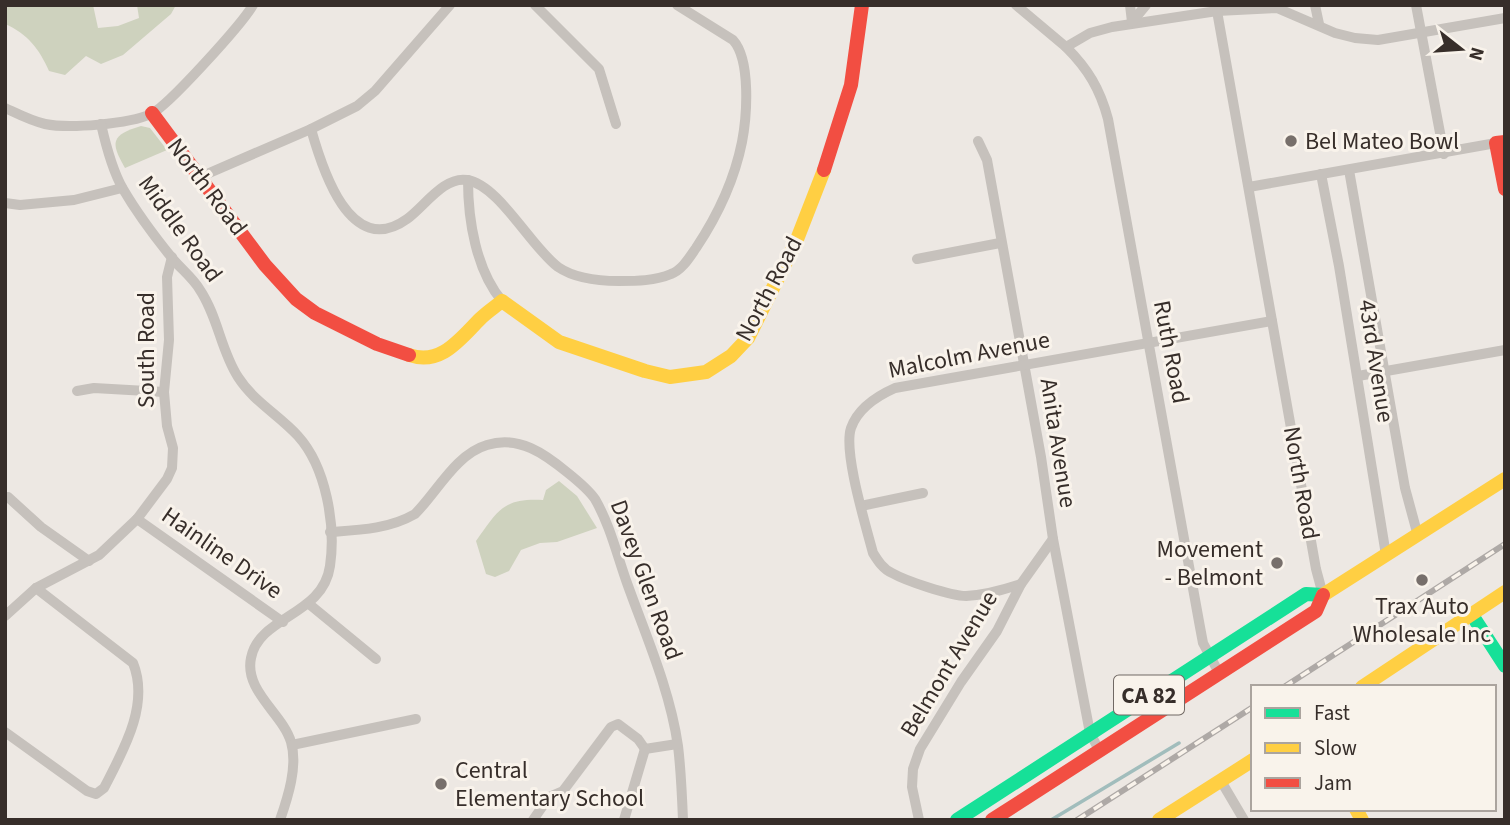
<svg xmlns="http://www.w3.org/2000/svg" width="1510" height="825" font-family="'Source Sans 3',sans-serif">
	<style>
		.green { fill: #ced2be }
		.lines { fill: none; stroke-linecap: round; stroke-linejoin: round }
		.stream { stroke: #a1bdbc; stroke-width: 3.5 }
		.street { stroke: #c6c1bc; stroke-width: 10 }
		.fast { stroke: #16e098; stroke-width: 14 }
		.slow { stroke: #ffcf43; stroke-width: 14 }
		.jam { stroke: #f24e42; stroke-width: 14 }
		.rail-casing { stroke: #aea9a6; stroke-width: 6 }
		.rail { stroke: #f9f3eb; stroke-width: 3.5; stroke-dasharray: 10; stroke-linecap: butt }
		.poi-dot { fill: #776f6b; stroke: #f9f3eb; stroke-width: 2.5 }
		.labels { text-anchor: middle; dominant-baseline: central; stroke-width: 6; stroke-linejoin: round; paint-order: stroke }
		.shield { fill: #f9f3eb; stroke: #716964; stroke-width: 2 }
		.shield-label { font-size: 23px; font-weight: bold; fill: #372e2a }
		.poi-label { font-size: 24px; fill: #372e2a; stroke: #f9f3eb; text-anchor: start }
		.street-label { font-size: 24px; fill: #372e2a; stroke: #f9f3eb }
	</style>
	<rect width="100%" height="100%" fill="#ede8e3"/>
	<g class="green">
		<path d="M5,5H93L98,28L118,26L139,18L137,5H176L171,14L123,55L101,64L86,56L65,75L49,71C40,50 27,33 5,24Z"/>
		<path d="M141,126L150,128L167,150L125,168C110,142 111,135 141,126Z"/>
		<path d="M559,481L577,496L597,528L557,542L540,543L521,550L509,571L495,577L486,574L476,541C498,510 503,498 543,500L546,490Z"/>
	</g>
	<g class="lines">
		<polyline class="stream" points="1051,820 1179,743"/>
		<g class="street">
			<polyline points="535,5 599,69 616,124"/>
			<polyline points="1016,5 1066,47 1090,33 1112,27 1217,11 1277,8 1335,33 1355,38 1378,40 1505,18"/>
			<polyline points="1130,5 1132,22 1146,5"/>
			<polyline points="1315,5 1319,24"/>
			<polyline points="1416,5 1444,154"/>
			<polyline points="1217,11 1316,569 1323,595"/>
			<path d="M1066,47C1088,69 1100,89 1108,119L1200,627L1203,643L1219,673"/>
			<path d="M5,108C18,114 31,121 45,124C69,129 129,124 151,114C168,106 242,24 253,5"/>
			<path d="M101,124C106,146 112,170 123,189C137,213 155,237 172,258C181,269 193,278 200,290C218,317 221,351 238,377C254,402 279,415 298,436C326,467 336,525 330,566C323,616 259,616 251,658C244,691 283,714 291,742C298,766 288,797 280,820"/>
			<path d="M311,129C322,168 350,260 407,219C424,207 444,176 467,180C499,185 531,247 558,267C574,278 599,281 619,281C636,281 655,281 671,274C682,270 689,258 696,248C718,215 734,182 742,142C747,116 751,60 733,40L677,5"/>
			<polyline points="978,141 987,160 1041,457 1053,539 1090,733 1099,750"/>
			<polyline points="1349,170 1405,488 1418,536"/>
			<polyline points="1321,174 1339,266 1386,555"/>
			<polyline points="200,177 311,129 357,106 375,91 450,5"/>
			<path d="M468,180C468,220 476,270 502,301"/>
			<polyline points="1249,187 1496,143"/>
			<polyline points="5,203 20,205 74,200 122,188"/>
			<polyline points="917,259 1000,243"/>
			<polyline points="1358,376 1505,350"/>
			<polyline points="77,391 94,388 164,392"/>
			<polyline points="8,497 41,527 89,561"/>
			<polyline points="861,506 923,493"/>
			<polyline points="137,519 283,622"/>
			<path d="M330,532C360,530 389,529 415,514C437,492 456,454 487,445C519,435 545,454 568,473C578,481 588,489 595,499C610,525 617,555 627,583C646,636 670,690 678,746C681,770 682,795 683,820"/>
			<path d="M1021,584C1003,590 985,595 966,596C951,596 906,581 892,573C883,569 878,561 873,553C866,526 843,452 851,428C858,408 877,396 895,388L1272,321"/>
			<polyline points="309,604 376,659"/>
			<polyline points="5,616 36,588 99,555 137,519 167,479 172,468 173,448 167,426 164,392 169,340 167,277 172,257"/>
			<path d="M5,732L87,791L96,794L104,788C123,751 150,705 133,663L36,588"/>
			<polyline points="292,745 416,719"/>
			<polyline points="645,749 677,744"/>
			<polyline points="1221,781 1244,820"/>
			<polyline points="533,820 549,797 563,791 611,727 618,724 638,739 645,749"/>
			<polyline points="624,820 645,749"/>
			<polyline points="919,820 912,787 913,769 920,749 961,682 997,631 1021,584 1053,539"/>
		</g>
		<g class="fast">
			<polyline points="1472,615 1505,666"/>
			<polyline points="957,820 1306,594 1323,595"/>
		</g>
		<g class="slow">
			<path d="M409,355C441,366 460,339 480,319C487,312 495,307 502,301L559,342L645,371L670,377L706,372L731,356L748,338L796,242L824,170"/>
			<polyline points="1323,595 1505,479"/>
			<polyline points="1362,687 1505,592"/>
			<polyline points="1356,809 1362,820"/>
			<polyline points="1159,820 1253,760"/>
		</g>
		<g class="jam">
			<polyline points="152,113 265,265 296,299 315,313 377,344 409,355"/>
			<polyline points="1505,142 1496,143 1505,189"/>
			<polyline points="824,170 851,85 862,5"/>
			<polyline points="992,820 1316,611 1323,595"/>
		</g>
		<g class="rail-casing">
			<g id="rail">
				<polyline points="1284,687 1505,544"/>
				<polyline points="1077,820 1253,707"/>
			</g>
		</g>
		<use href="#rail" class="rail"/>
	</g>
	<g class="poi-dot">
		<circle cx="1291" cy="141" r="7"/>
		<circle cx="1277" cy="563" r="7"/>
		<circle cx="1422" cy="580" r="7"/>
		<circle cx="441" cy="784" r="7"/>
	</g>
	<g class="labels">
		<rect class="shield" x="1114" y="675.5" width="70" height="39" rx="5"/>
		<g class="shield-label">
			<text x="1149" y="695">CA 82</text>
		</g>
		<g class="poi-label">
			<text x="1305" y="141">Bel Mateo Bowl</text>
			<text x="1263" y="549" text-anchor="end">Movement<tspan x="1263" dy="28">- Belmont</tspan></text>
			<text x="1422" y="606" text-anchor="middle">Trax Auto<tspan x="1422" dy="28">Wholesale Inc</tspan></text>
			<text x="455" y="770">Central<tspan x="455" dy="28">Elementary School</tspan></text>
		</g>
		<g class="street-label">
			<text transform="translate(207 187) rotate(53)">North Road</text>
			<text transform="translate(180 229) rotate(54)">Middle Road</text>
			<text transform="translate(769 289) rotate(-62)">North Road</text>
			<text transform="translate(146 350) rotate(-90)">South Road</text>
			<text transform="translate(1171 352) rotate(79)">Ruth Road</text>
			<text transform="translate(969 355) rotate(-11)">Malcolm Avenue</text>
			<text transform="translate(1376 361) rotate(81)">43rd Avenue</text>
			<text transform="translate(1058 443) rotate(81)">Anita Avenue</text>
			<text transform="translate(1301 483) rotate(80)">North Road</text>
			<text transform="translate(222 553) rotate(35)">Hainline Drive</text>
			<text transform="translate(646 580) rotate(70)">Davey Glen Road</text>
			<text transform="translate(949 664) rotate(-59)">Belmont Avenue</text>
		</g>
	</g>
	<rect width="1510" height="825" fill="none" stroke="#372e2a" stroke-width="14"/>
	<rect x="1251" y="685" width="245" height="126" fill="#f9f3eb" stroke="#aba49e" stroke-width="2"/>
	<rect x="1265" y="708" width="35" height="10" fill="#16e098" stroke="#aba49e" stroke-width="2"/>
	<text x="1314" y="720" font-size="21" fill="#372e2a">Fast</text>
	<rect x="1265" y="743" width="35" height="10" fill="#ffcf43" stroke="#aba49e" stroke-width="2"/>
	<text x="1314" y="755" font-size="21" fill="#372e2a">Slow</text>
	<rect x="1265" y="778" width="35" height="10" fill="#f24e42" stroke="#aba49e" stroke-width="2"/>
	<text x="1314" y="790" font-size="21" fill="#372e2a">Jam</text>
	<g transform="translate(1461 49) rotate(107)" stroke="#f9f3eb" stroke-width="5" paint-order="stroke">
	<path d="M0-5L12 26L0 18L-12 26Z" fill="#372e2a"/>
	<text y="-10" font-size="19" font-weight="bold" text-anchor="middle" fill="#372e2a">N</text>
	</g>
</svg>
